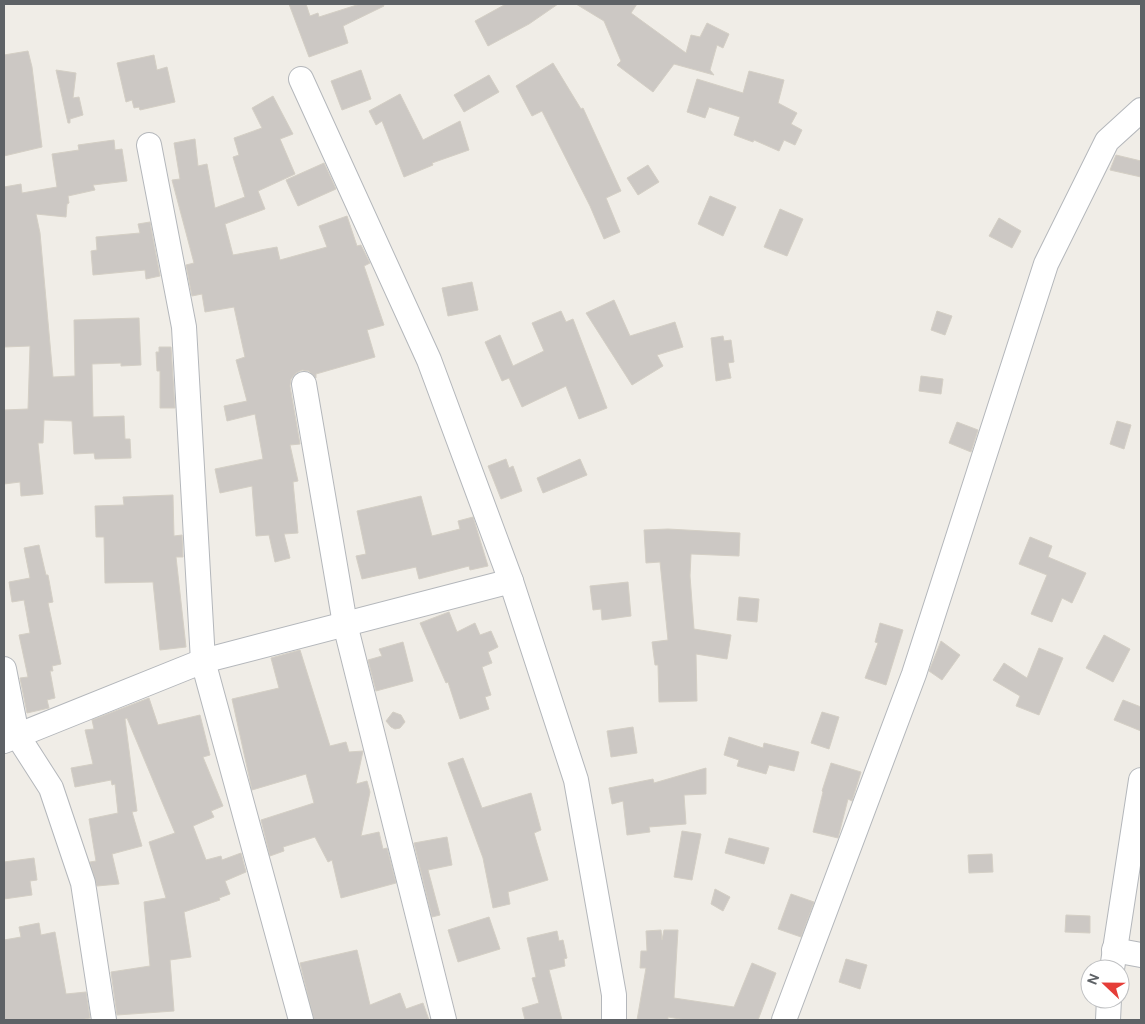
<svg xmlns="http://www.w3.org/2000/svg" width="1145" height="1024" font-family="'DM Sans',sans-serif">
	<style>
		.building { fill: #ccc8c4; stroke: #d4cfc5 }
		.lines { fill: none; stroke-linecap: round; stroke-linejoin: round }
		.minor-casing { stroke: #b4b7bb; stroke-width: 26 }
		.minor { stroke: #fff; stroke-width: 24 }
	</style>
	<rect width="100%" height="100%" fill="#f0ede7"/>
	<g class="building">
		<polygon points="289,4 306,4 310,16 318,13 319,17 360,4 383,4 384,6 343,26 348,43 309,57"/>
		<polygon points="506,4 558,4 529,24 488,46 475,21"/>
		<polygon points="576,4 637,4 631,13 686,53 691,35 700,37 707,23 729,34 723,48 717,45 710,70 714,75 674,64 653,92 617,65 621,61 604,21"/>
		<polygon points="28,51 32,67 42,147 4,156 4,55"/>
		<polygon points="154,55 157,70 167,67 175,102 140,110 139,107 134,108 132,100 126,102 117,63"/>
		<polygon points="553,63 581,109 583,108 621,191 606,198 620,232 604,239 590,206 542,111 532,116 516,86"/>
		<polygon points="56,70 76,73 73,98 79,97 83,115 70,119 70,123 68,123"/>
		<polygon points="361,70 371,99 342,110 331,81"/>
		<polygon points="749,71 784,80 778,103 797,113 791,124 802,130 795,145 784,140 779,151 754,140 753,142 734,135 740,117 709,107 705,118 687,112 697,79 743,93"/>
		<polygon points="489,75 499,92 464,112 454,95"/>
		<polygon points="400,94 423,140 460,121 469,150 432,163 433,165 404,177 382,121 376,125 369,111"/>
		<polygon points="273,96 293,134 280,139 295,174 258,191 265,209 225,224 233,255 277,247 280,260 327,247 319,226 347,216 357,246 361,245 370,263 364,266 384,325 367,330 375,357 316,374 316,378 309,371 302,370 296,373 291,379 290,386 300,444 290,445 298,481 293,482 298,533 284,534 290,558 275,562 269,535 256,536 252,486 220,493 215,469 263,459 255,414 227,421 224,406 247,401 236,360 245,357 234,307 205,312 202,294 192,296 186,265 194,263 172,180 180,179 174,143 195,139 198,166 207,164 215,208 245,197 233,157 239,155 234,138 262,128 252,108"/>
		<polygon points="114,140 115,150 122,149 127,181 93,185 95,190 68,196 69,203 67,204 66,217 36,214 40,233 53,377 75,376 74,320 139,318 141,365 121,366 121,363 92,364 93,417 124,416 125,439 130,439 131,458 95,459 94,453 74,454 72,421 44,420 43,443 38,443 43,494 21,496 20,482 4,484 4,410 28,409 30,346 4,347 4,187 21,184 22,193 57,187 52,154 79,150 78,145"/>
		<polygon points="1116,155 1141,161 1141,177 1110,170"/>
		<polygon points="324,163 336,189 298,206 286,180"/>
		<polygon points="648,165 659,182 638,195 627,178"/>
		<polygon points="710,196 736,207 723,236 698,224"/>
		<polygon points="780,209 803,219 787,256 764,247"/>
		<polygon points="999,218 1021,231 1012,248 989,236"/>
		<polygon points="150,222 160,276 146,279 145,270 93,275 91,251 97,250 96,237 140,233 138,224"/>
		<polygon points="472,282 478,310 448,316 442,288"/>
		<polygon points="614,300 630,336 675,322 683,347 657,355 663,366 632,385 586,313"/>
		<polygon points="561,311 566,322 573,319 607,408 579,419 566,386 522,407 509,378 502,381 485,342 500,335 513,366 544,351 532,323"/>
		<polygon points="937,311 952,316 945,335 931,330"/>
		<polygon points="723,336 724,341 731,340 734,362 728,363 731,378 716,381 711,338"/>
		<polygon points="159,347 171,347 175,408 160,408 160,371 157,371 156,352 159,352"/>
		<polygon points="921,376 943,379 941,394 919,391"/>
		<polygon points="1117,421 1131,425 1124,449 1110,444"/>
		<polygon points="957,422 978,430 971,452 949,443"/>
		<polygon points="506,459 509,468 513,466 522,491 501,499 488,466"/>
		<polygon points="580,459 587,475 543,493 537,478"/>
		<polygon points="173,495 174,536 182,535 183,557 176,557 186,647 160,650 153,582 105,583 104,537 96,537 95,506 124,505 123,497"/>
		<polygon points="421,496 432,536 460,529 458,521 473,517 488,566 470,570 469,566 419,579 416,567 362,579 356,556 366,554 357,511"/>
		<polygon points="668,529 740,533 739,556 691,554 690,576 694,629 731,635 727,659 696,654 697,701 659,702 658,665 655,665 652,642 668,640 660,562 646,563 644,530"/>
		<polygon points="1030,537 1052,546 1048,557 1086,573 1072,603 1062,598 1052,622 1031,614 1047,575 1019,564"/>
		<polygon points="39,545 46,575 48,575 53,602 48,603 61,664 52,666 53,671 50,671 55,698 47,700 49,708 27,713 20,678 28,677 19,635 30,633 24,600 12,602 9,582 30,578 24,548"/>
		<polygon points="628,582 631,616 602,620 601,609 593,610 590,586"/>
		<polygon points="739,597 759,599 757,622 737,620"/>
		<polygon points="449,612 457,632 475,623 480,635 491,631 498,647 488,652 492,663 482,667 491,695 485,697 489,709 460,719 448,682 446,683 420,623"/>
		<polygon points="880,623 903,630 886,685 865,678 878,643 875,642"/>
		<polygon points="1104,635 1130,649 1113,682 1086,668"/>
		<polygon points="941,641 960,655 942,680 929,671"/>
		<polygon points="403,642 413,681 376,691 368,660 382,656 379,649"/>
		<polygon points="1039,648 1063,658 1039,715 1016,706 1020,696 993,680 1004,663 1027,678"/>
		<polygon points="300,650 330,746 346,742 349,752 363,751 356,784 367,781 370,792 361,836 379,832 383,849 387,848 396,883 341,898 332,860 328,862 315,837 283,847 284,851 270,856 261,820 314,803 306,774 252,790 232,699 279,688 271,658"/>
		<polygon points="149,698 158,725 200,715 210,755 203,757 223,806 211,811 214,817 193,826 206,860 221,856 222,860 241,853 246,872 225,881 230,894 219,898 220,900 184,912 191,957 170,960 174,1011 117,1015 111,972 150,966 144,902 166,898 149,842 175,833 127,718 125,719 137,811 132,812 142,846 112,854 119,884 97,886 90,862 96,861 89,819 118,813 115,784 112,785 111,780 75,787 71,768 93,764 85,730 94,729 92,720"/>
		<polygon points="1123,700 1141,707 1141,731 1114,720"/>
		<polygon points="393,712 401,715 405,722 400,728 395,729 391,727 386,721"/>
		<polygon points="822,712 839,717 829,749 811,743"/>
		<polygon points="633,727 637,753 611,757 607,731"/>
		<polygon points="729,737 763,748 764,743 799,752 794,771 769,765 766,774 737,766 739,760 724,755"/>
		<polygon points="463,758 482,808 531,793 541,830 534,833 548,880 508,892 510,904 493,908 483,858 448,763"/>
		<polygon points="831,763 861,772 852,801 848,799 838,838 813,832 823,792 822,791"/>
		<polygon points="706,768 706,794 684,795 686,824 649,827 650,832 627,835 623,801 612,804 609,788 653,779 654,783"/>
		<polygon points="682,831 701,834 692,880 674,877"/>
		<polygon points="447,837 452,865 428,870 440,915 432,917 414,843"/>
		<polygon points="729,838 769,848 764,864 725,853"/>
		<polygon points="992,854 993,872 969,873 968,855"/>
		<polygon points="34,858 37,880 30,881 32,895 4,899 4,862"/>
		<polygon points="715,889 730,897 723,911 711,904"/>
		<polygon points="791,894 814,902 801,937 778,929"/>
		<polygon points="1066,915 1090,916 1090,933 1065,932"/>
		<polygon points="489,917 500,949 458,962 448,930"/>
		<polygon points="39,923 41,935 55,932 66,994 86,992 90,1018 80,1020 4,1020 4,940 21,937 19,927"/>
		<polygon points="661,930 662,940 664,930 678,930 674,998 734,1007 752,963 776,973 758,1020 686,1020 668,1017 668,1020 637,1020 646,968 640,968 641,951 647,951 646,931"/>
		<polygon points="557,931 559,941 563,940 567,958 564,959 565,966 549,970 562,1020 525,1020 522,1008 539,1003 532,978 536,977 527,938"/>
		<polygon points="357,950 370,1005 400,993 406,1009 423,1003 429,1020 314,1020 300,963"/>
		<polygon points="846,959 867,965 860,989 839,982"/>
	</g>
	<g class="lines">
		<g class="minor-casing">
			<g id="minor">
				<polyline points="301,79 429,360 511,581 576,780 614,995 614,1020"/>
				<polyline points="149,145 184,327 203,661 301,1020"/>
				<polyline points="304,384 345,624 444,1020"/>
				<polyline points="4,669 17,735 51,788 83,883 104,1020"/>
				<polyline points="4,741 203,661 511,581"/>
				<polyline points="1114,950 1141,955"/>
				<polyline points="1112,969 1141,780"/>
				<polyline points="784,1020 914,674 1046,264 1107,141 1141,110"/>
				<polyline points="1108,1020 1109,999"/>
			</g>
		</g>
		<use href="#minor" class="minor"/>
	</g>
	<rect width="1145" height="1024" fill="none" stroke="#5e6266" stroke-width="10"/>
	<g transform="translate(1105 984) rotate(292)"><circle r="24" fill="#ffffff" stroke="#bfc0c2"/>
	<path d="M0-4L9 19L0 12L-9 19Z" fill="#e53d38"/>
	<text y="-8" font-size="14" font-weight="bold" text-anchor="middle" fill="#5e6266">N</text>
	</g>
</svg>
